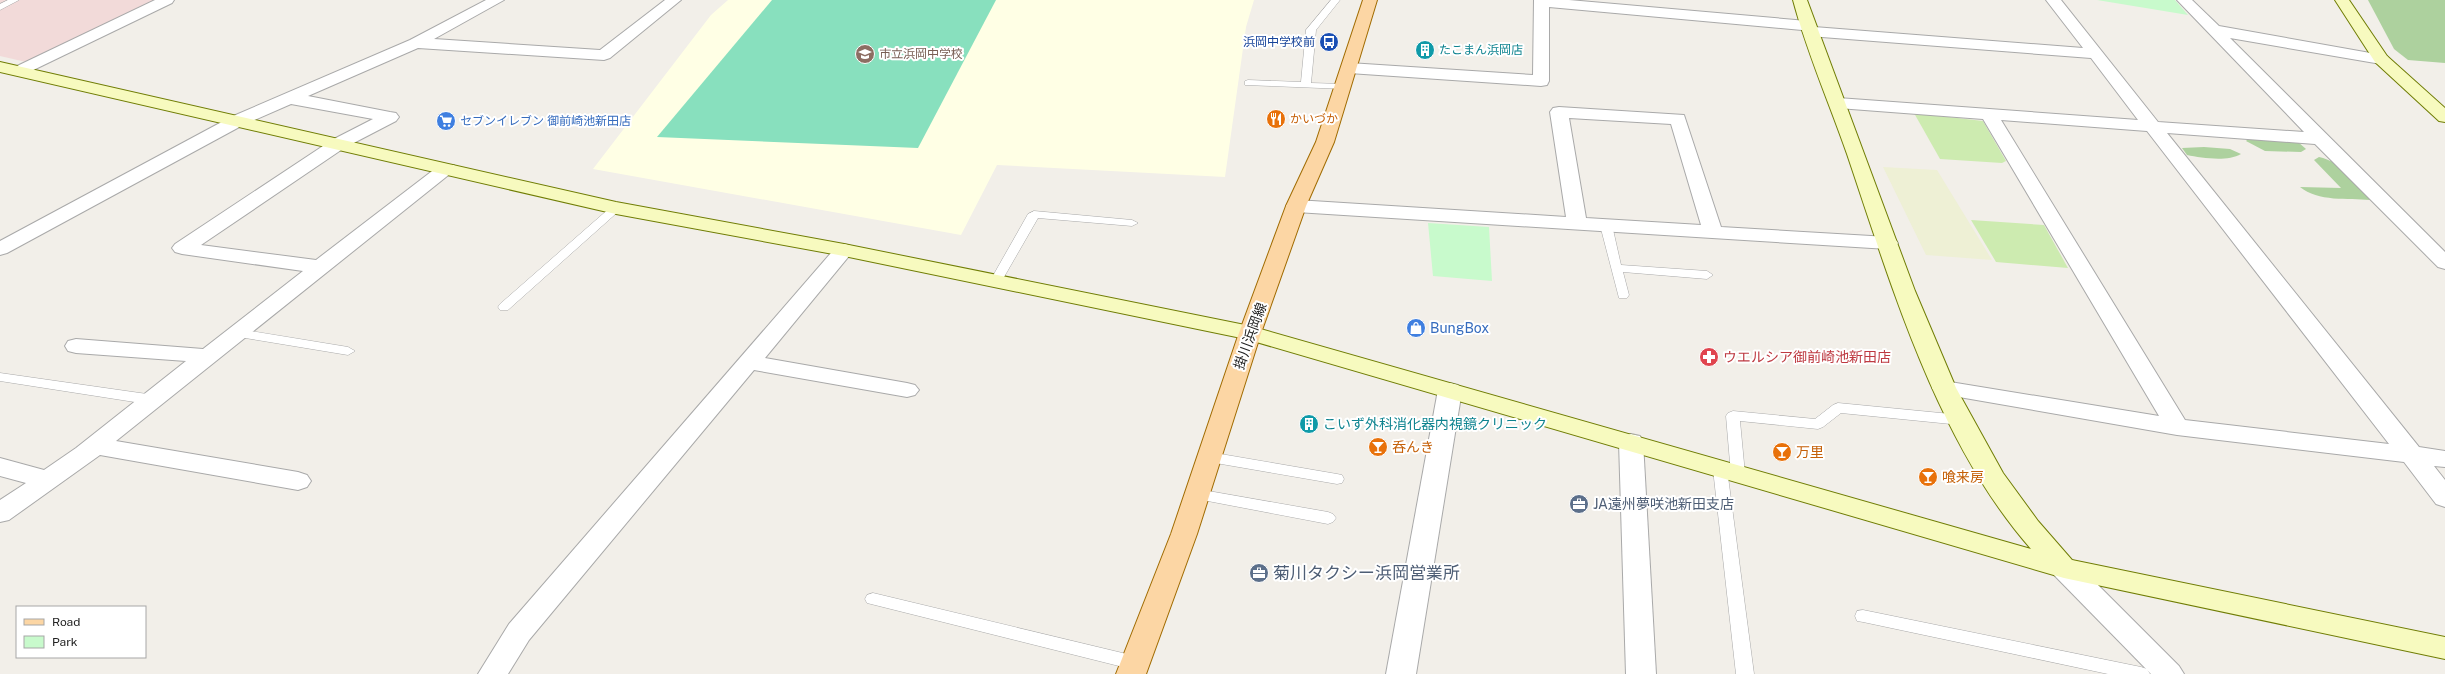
<svg xmlns="http://www.w3.org/2000/svg" width="2445" height="674" font-family="'Public Sans','Noto Sans JP',sans-serif">
	<style>
		.commercial { fill: #f2dad9 }
		.education { fill: #ffffe5 }
		.farmland { fill: #eef0d5 }
		.grass { fill: #cdebb0 }
		.forest { fill: #add19e }
		.park { fill: #c8facc }
		.pitch { fill: #88e0be }
		.lines { fill: none; stroke-linecap: round; stroke-linejoin: round }
		.lane-casing { stroke: #a9a9a9; stroke-width: 1 }
		.street-casing { stroke: #a9a9a9; stroke-width: 2 }
		.secondary-casing { stroke: #707d05; stroke-width: 2 }
		.primary-casing { stroke: #a06b00; stroke-width: 2 }
		.lane { fill: #fff; fill-rule: evenodd }
		.street { fill: #fff; fill-rule: evenodd }
		.secondary { fill: #f7fabf; fill-rule: evenodd }
		.primary { fill: #fcd6a4; fill-rule: evenodd }
		.labels { text-anchor: middle; dominant-baseline: central; stroke-width: 4; stroke-linejoin: round; paint-order: stroke }
		.far-transit-label { font-size: 12px; fill: #164399; stroke: #fff; text-anchor: end }
		.far-culture-label { font-size: 12px; fill: #0d838f; stroke: #fff; text-anchor: start }
		.far-education-label { font-size: 12px; fill: #785e54; stroke: #fff; text-anchor: start }
		.far-food-label { font-size: 12px; fill: #c56008; stroke: #fff; text-anchor: start }
		.far-shop-label { font-size: 12px; fill: #366cbe; stroke: #fff; text-anchor: start }
		.shop-label { font-size: 14px; fill: #366cbe; stroke: #fff; text-anchor: start }
		.street-label { font-size: 14px; fill: #222; stroke: #fff }
		.health-label { font-size: 14px; fill: #be3a42; stroke: #fff; text-anchor: start }
		.culture-label { font-size: 14px; fill: #0d838f; stroke: #fff; text-anchor: start }
		.food-label { font-size: 14px; fill: #c56008; stroke: #fff; text-anchor: start }
		.service-label { font-size: 14px; fill: #4e5e75; stroke: #fff; text-anchor: start }
		.near-service-label { font-size: 17px; fill: #4e5e75; stroke: #fff; text-anchor: start }
	</style>
	<rect width="100%" height="100%" fill="#f2efe9"/>
	<polygon class="commercial" points="0,0 167,0 26,62 0,56"/>
	<polygon class="education" points="728,0 1254,0 1246,27 1225,177 997,165 961,235 593,169 711,15"/>
	<polygon class="farmland" points="1883,167 1937,170 1992,260 1926,255"/>
	<g class="grass">
		<polygon points="1914,113 1983,121 2006,161 2002,163 1940,159"/>
		<polygon points="1971,220 2044,225 2068,268 1996,262"/>
	</g>
	<g class="forest">
		<polygon points="2368,0 2445,0 2445,63 2408,60 2394,49"/>
		<polygon points="2248,139 2298,142 2306,149 2301,152 2265,151 2246,141"/>
		<path d="M2204,147L2230,149L2241,154C2227,162 2202,158 2187,155L2182,148Z"/>
		<path d="M2319,157C2341,162 2359,181 2370,200C2348,198 2318,202 2300,187L2341,188L2314,160Z"/>
	</g>
	<g class="park">
		<polygon points="2097,0 2175,0 2188,15"/>
		<polygon points="1428,223 1489,227 1492,281 1433,276"/>
	</g>
	<polygon class="pitch" points="772,0 996,0 918,148 657,137"/>
	<g class="lines">
		<g class="lane-casing">
			<g id="lane">
				<polygon points="8,0 19,0 0,10 0,4"/>
				<polygon points="1331,0 1340,0 1316,30 1311,83 1343,84 1348,87 1346,89 1245,85 1245,81 1248,80 1301,82 1306,30"/>
				<polygon points="616,205 620,206 622,208 620,210 508,310 500,310 498,307 500,304 612,206"/>
				<polygon points="1034,211 1132,220 1138,223 1132,226 1038,218 1000,284 992,284 990,281 1028,214"/>
				<polygon points="1606,222 1612,225 1621,265 1707,271 1713,275 1707,279 1623,272 1629,295 1627,298 1619,298 1600,225"/>
				<polygon points="238,329 348,347 355,351 348,355 233,336 232,333"/>
				<polygon points="0,373 154,395 161,400 154,405 0,381"/>
				<polygon points="1838,403 1961,415 1968,420 1961,425 1841,413 1823,427 1818,429 1740,421 1745,474 1743,478 1733,478 1731,474 1726,416 1728,413 1733,411 1815,419 1833,405"/>
				<polygon points="1209,452 1337,474 1342,475 1344,479 1342,483 1337,484 1204,461 1202,457 1204,453"/>
				<polygon points="1720,464 1725,465 1727,469 1754,674 1736,674 1713,469 1715,465"/>
				<polygon points="1197,489 1328,512 1333,514 1336,518 1333,522 1328,524 1192,498 1190,494 1192,490"/>
				<polygon points="873,593 1135,656 1141,658 1144,663 1141,668 1135,670 867,603 865,599 867,595"/>
				<polygon points="1863,610 2141,667 2147,669 2150,674 2108,674 1863,622 1857,621 1855,616 1857,611"/>
			</g>
		</g>
		<g class="street-casing">
			<g id="street">
				<polygon points="155,0 174,0 172,3 25,74 13,74 11,71 13,68"/>
				<polygon points="486,0 504,0 434,39 600,50 665,0 681,0 610,58 604,60 418,48 308,96 390,112 396,113 399,117 396,121 344,148 201,245 316,260 440,165 454,165 456,169 116,441 298,472 307,475 311,481 307,487 298,490 100,455 9,520 0,522 0,500 26,483 0,476 0,458 44,470 76,448 186,361 76,353 68,351 65,346 68,341 76,339 203,349 303,271 182,254 175,252 172,248 175,244 332,140 373,119 291,104 243,125 7,253 0,255 0,241 231,117 410,40"/>
				<path d="M1534,0H1569L1807,21L1812,23L1814,27L2083,48L2046,0H2061L2158,122L2304,132L2177,0H2192L2219,26L2387,56L2389,59L2387,62L2381,64L2230,38L2445,252V269L2438,267L2315,144L2167,133L2419,447L2445,451V467L2434,466L2445,480V507L2436,504L2404,462L2177,435L1936,393L1932,388L1936,383L1944,381L2159,416L1983,119L1838,108L1832,107L1829,103L1832,99L1838,98L2138,120L2091,58L1809,36L1804,34L1802,30L1549,7V81L1547,85L1541,86L1349,73L1343,71L1341,68L1343,65L1349,63L1533,75ZM2001,120L2147,131L2389,444L2185,420Z"/>
				<path d="M1559,107L1684,115L1721,227L1888,237L1895,239L1898,243L1895,247L1888,249L1296,212L1289,210L1286,206L1289,202L1296,200L1566,217L1550,112L1553,108ZM1569,118L1671,124L1701,225L1586,218Z"/>
				<polygon points="844,244 851,246 854,250 765,358 907,383 915,385 919,390 915,395 907,397 754,370 529,640 508,674 478,674 509,624 837,246"/>
				<polygon points="1450,383 1458,385 1462,390 1416,674 1386,674 1438,390 1442,385"/>
				<polygon points="1631,434 1640,436 1643,442 1656,674 1626,674 1619,442 1622,436"/>
				<polygon points="2064,558 2074,561 2179,666 2184,674 2151,674 2054,575 2051,568 2054,561"/>
			</g>
		</g>
		<g class="secondary-casing">
			<g id="secondary">
				<path d="M1793,0H1807L1915,291L1956,388L2003,473L2038,521L2072,560L2445,637V659L2064,578L1246,339L844,256L616,214L0,72V62L616,202L844,244L1250,326L2031,549C1937,442 1892,287 1847,154C1829,102 1807,53 1793,0Z"/>
				<polygon points="2335,0 2349,0 2387,56 2445,108 2445,122 2439,121 2375,62"/>
			</g>
		</g>
		<g class="primary-casing">
			<polygon id="primary" points="1363,0 1377,0 1334,142 1306,206 1261,333 1197,534 1146,674 1116,674 1171,534 1239,333 1286,206 1316,142"/>
		</g>
		<use href="#lane" class="lane"/>
		<use href="#street" class="street"/>
		<use href="#secondary" class="secondary"/>
		<use href="#primary" class="primary"/>
	</g>
	<defs>
		<g id="bus-disc" transform="scale(1)"><circle r="9.5" fill="#1a4fb4" stroke="#fff"/><path d="M-5-6H5V4H4V6H2V4H-2V6H-4V4H-5ZM-3.5-4V0h7V-4ZM-3.5 1.2v1.5H-2V1.2ZM2 1.2v1.5H3.5V1.2Z" fill="#fff"/></g>
		<g id="building-disc" transform="scale(1)"><circle r="9.5" fill="#0f9aa8" stroke="#fff"/><path d="M-4-6H4V6H1V3H-1V6H-4ZM-2.5-4.3h1.7v1.8h-1.7ZM.8-4.3h1.7v1.8H.8ZM-2.5-1h1.7V.8h-1.7ZM.8-1h1.7V.8H.8Z" fill="#fff"/></g>
		<g id="school-disc" transform="scale(1)"><circle r="9.5" fill="#8d6e63" stroke="#fff"/><path d="M0-5L7-2L0 1L-7-2ZM-4 1L0 2.5L4 1V4Q0 6-4 4Z" fill="#fff"/></g>
		<g id="restaurant-disc" transform="scale(1)"><circle r="9.5" fill="#e8710a" stroke="#fff"/><path d="M-5-6h1v4h1v-4h1v4h1v-4h1v5L-1.5 .5V6h-2V.5L-5-1ZM5-6V6H3V1.5H1.5Q1.5-4 5-6Z" fill="#fff"/></g>
		<g id="supermarket-disc" transform="scale(1)"><circle r="9.5" fill="#3f7fe0" stroke="#fff"/><path d="M-6-5.5h2.5l.6 2H6L4.5 2H-2.5L-4.4-4H-6ZM-1.5 3.2a1.3 1.3 0 1 0 .1 0ZM3 3.2a1.3 1.3 0 1 0 .1 0Z" fill="#fff"/></g>
		<g id="shop-disc" transform="scale(1)"><circle r="9.5" fill="#3f7fe0" stroke="#fff"/><path d="M-5-2.5h2.3a2.7 3.5 0 0 1 5.4 0H5L5.5 6h-11ZM-1.5-2.5h3a1.5 2.3 0 0 0-3 0Z" fill="#fff"/></g>
		<g id="pharmacy-disc" transform="scale(1)"><circle r="9.5" fill="#e0444e" stroke="#fff"/><path d="M-2-6h4v4h4v4h-4v4h-4v-4h-4v-4h4Z" fill="#fff"/></g>
		<g id="bar-disc" transform="scale(1)"><circle r="9.5" fill="#e8710a" stroke="#fff"/><path d="M-6-5H6L.8 .8V4.5H3.5V6h-7V4.5H-.8V.8Z" fill="#fff"/></g>
		<g id="office-disc" transform="scale(1)"><circle r="9.5" fill="#5c6f8a" stroke="#fff"/><path d="M-6-3h4V-5.5h4V-3h4V5H-6ZM-1-4.5V-3h2v-1.5ZM-6 0V1H6V0Z" fill="#fff"/></g>
	</defs>
	<g fill-rule="evenodd">
		<use href="#bus-disc" x="1329" y="42"/>
		<use href="#building-disc" x="1425" y="50"/>
		<use href="#school-disc" x="865" y="54"/>
		<use href="#restaurant-disc" x="1276" y="119"/>
		<use href="#supermarket-disc" x="446" y="121"/>
		<use href="#shop-disc" x="1416" y="328"/>
		<use href="#pharmacy-disc" x="1709" y="357"/>
		<use href="#building-disc" x="1309" y="424"/>
		<use href="#bar-disc" x="1378" y="447"/>
		<use href="#bar-disc" x="1782" y="452"/>
		<use href="#bar-disc" x="1928" y="477"/>
		<use href="#office-disc" x="1579" y="504"/>
		<use href="#office-disc" x="1259" y="573"/>
	</g>
	<g class="labels">
		<g class="far-transit-label">
			<text x="1315" y="42">浜岡中学校前</text>
		</g>
		<g class="far-culture-label">
			<text x="1439" y="50">たこまん浜岡店</text>
		</g>
		<g class="far-education-label">
			<text x="879" y="54">市立浜岡中学校</text>
		</g>
		<g class="far-food-label">
			<text x="1290" y="119">かいづか</text>
		</g>
		<g class="far-shop-label">
			<text x="460" y="121">セブンイレブン 御前崎池新田店</text>
		</g>
		<g class="shop-label">
			<text x="1430" y="328">BungBox</text>
		</g>
		<g class="street-label">
			<text transform="translate(1250 336) rotate(-70)">掛川浜岡線</text>
		</g>
		<g class="health-label">
			<text x="1723" y="357">ウエルシア御前崎池新田店</text>
		</g>
		<g class="culture-label">
			<text x="1323" y="424">こいず外科消化器内視鏡クリニック</text>
		</g>
		<g class="food-label">
			<text x="1392" y="447">呑んき</text>
			<text x="1796" y="452">万里</text>
			<text x="1942" y="477">喰来房</text>
		</g>
		<g class="service-label">
			<text x="1593" y="504">JA遠州夢咲池新田支店</text>
		</g>
		<g class="near-service-label">
			<text x="1273" y="573">菊川タクシー浜岡営業所</text>
		</g>
	</g>
	<rect x="16" y="606" width="130" height="52" fill="#ffffff" stroke="#a7a7a7"/>
	<rect x="24" y="619" width="20" height="6" fill="#fcd6a4" stroke="#a7a7a7"/>
	<text x="52" y="626" font-size="12" fill="#222222">Road</text>
	<rect x="24" y="636" width="20" height="12" fill="#c8facc" stroke="#a7a7a7"/>
	<text x="52" y="646" font-size="12" fill="#222222">Park</text>
</svg>
